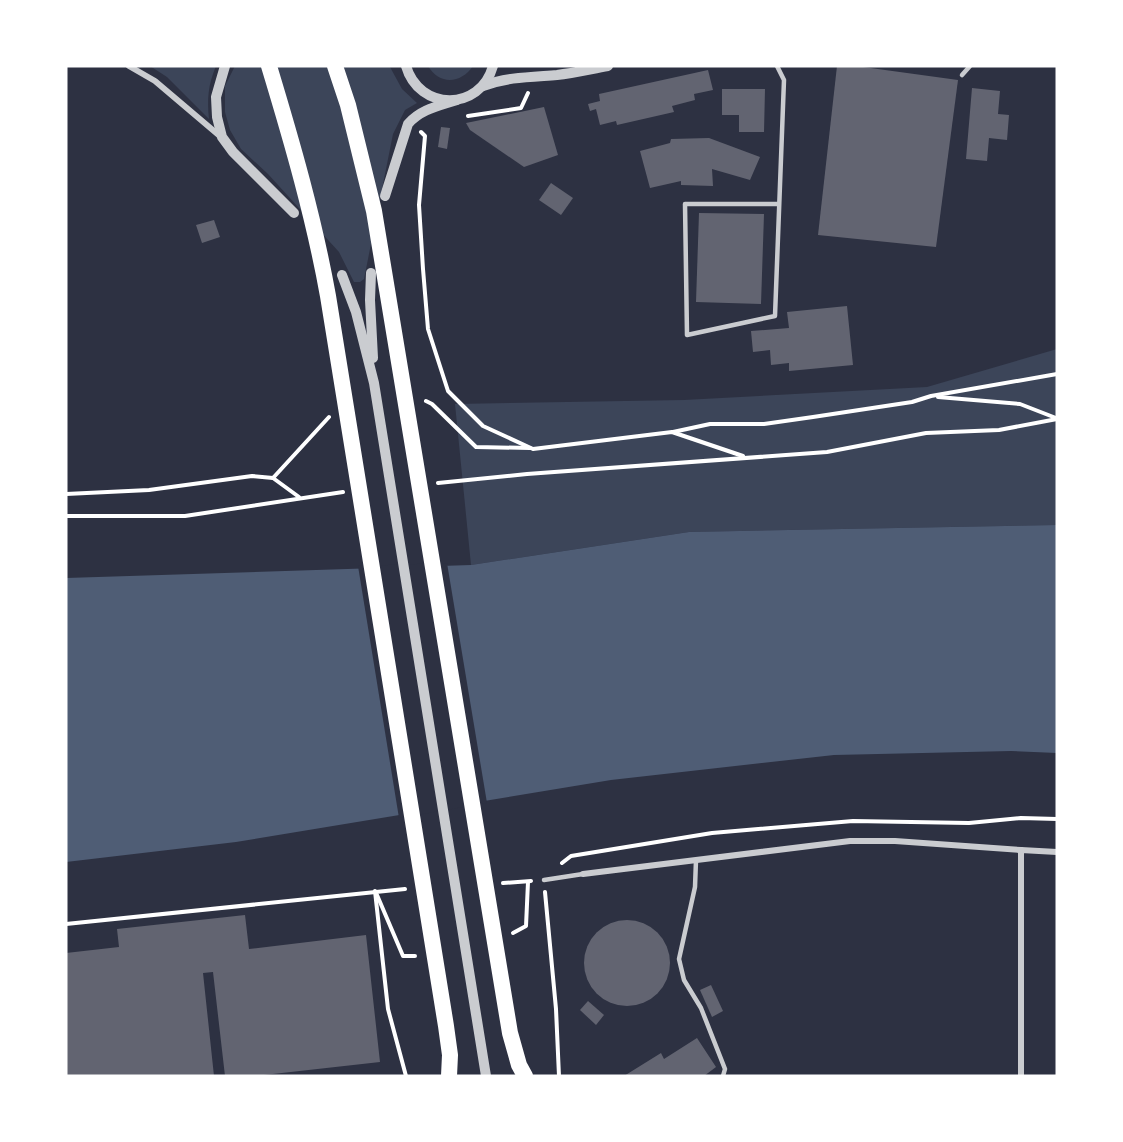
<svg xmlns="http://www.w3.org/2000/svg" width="1123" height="1142" font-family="'Sofia Sans Condensed',sans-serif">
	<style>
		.green { fill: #3c4559 }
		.water { fill: #4f5d75 }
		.pier { fill: #2d3142 }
		.building { fill: #626471 }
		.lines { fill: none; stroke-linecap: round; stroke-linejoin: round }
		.path { stroke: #fff; stroke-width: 4 }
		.service { stroke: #caccd0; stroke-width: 4.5 }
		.minor { stroke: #caccd0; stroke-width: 6 }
		.tertiary { stroke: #caccd0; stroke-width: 10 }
		.trunk { stroke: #fff; stroke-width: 16 }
	</style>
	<rect width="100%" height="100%" fill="#2d3142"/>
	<g class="green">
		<path d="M150,66H216C208,85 207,99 209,119L167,77Z"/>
		<polygon points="235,66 388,66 390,67 402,89 417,103 405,110 393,134 364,279 360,282 354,282 339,252 268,174 241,149 230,130 225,112 225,86"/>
		<path d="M428,66H473C461,84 439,85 428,66Z"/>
		<polygon points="1057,349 1057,525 689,532 471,565 455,404 684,400 927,387"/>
	</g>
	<polygon class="water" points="1057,525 1057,753 1011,751 834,755 611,780 236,842 66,862 66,578 471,565 689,532"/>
	<polygon class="pier" points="447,563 487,803 399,818 358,566"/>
	<g class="building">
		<polygon points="837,66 856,66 958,80 936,247 818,235"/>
		<polygon points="708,70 713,90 694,94 695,100 672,106 674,112 617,125 616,121 600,125 596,109 590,111 588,104 600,101 599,94"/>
		<polygon points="972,88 1000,91 998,114 1009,115 1007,140 989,138 987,161 966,159"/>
		<polygon points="722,89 765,89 764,132 739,132 739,115 722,115"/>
		<polygon points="544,107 558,155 524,167 470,130 466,123"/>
		<polygon points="441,127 450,128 447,149 438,147"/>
		<polygon points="709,138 760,157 750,180 712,169 713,186 681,185 681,181 650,188 640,151 670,143 671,139"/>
		<polygon points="551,183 573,198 561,215 539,200"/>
		<polygon points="699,213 764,214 761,304 696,302"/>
		<polygon points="214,220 220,237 202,243 196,225"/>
		<polygon points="847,306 853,365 789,371 789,363 771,365 770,350 753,352 751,331 789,328 787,312"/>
		<polygon points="245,915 249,949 366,935 380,1062 255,1076 225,1076 213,972 203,973 214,1076 66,1076 66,953 119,947 117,929"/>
		<circle cx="627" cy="963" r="43"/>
		<polygon points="711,985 723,1011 712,1017 700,990"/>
		<polygon points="588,1001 604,1015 596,1025 580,1010"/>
		<polygon points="697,1038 716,1067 704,1076 624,1076 661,1053 664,1059"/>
	</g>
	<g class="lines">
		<g class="path">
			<polyline points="468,116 521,108 528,93"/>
			<polyline points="421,132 425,136 419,205 423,269 428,329 448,391 483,426 533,449 672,432 743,456"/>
			<polyline points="938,397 1020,404 1056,418"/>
			<polyline points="426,401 432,404 476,447 530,448"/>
			<polyline points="673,432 710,424 764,424 813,417 912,402 931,396 1057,374"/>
			<polyline points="273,478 299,497"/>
			<polyline points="438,483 527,474 827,452 926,433 999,430 1057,419"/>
			<polyline points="66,494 149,490 252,476 273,478 329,417"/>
			<polyline points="66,516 185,516 343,492"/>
			<polyline points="562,863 571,856 712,833 853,821 969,823 1021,818 1057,819"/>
			<polyline points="503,883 531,881"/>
			<polyline points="375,891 388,1009 406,1076"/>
			<polyline points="545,892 556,1009 559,1076"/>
			<polyline points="377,895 403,956 415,956"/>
			<polyline points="66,924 405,889"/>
			<polyline points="513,933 526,926 528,882"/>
		</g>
		<g class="service">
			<polyline points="777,66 784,80 775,316 687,335 685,204 779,204"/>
			<polyline points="962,75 970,66"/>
			<polyline points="696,860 695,887 679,959 684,980 701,1008 725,1069 723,1076"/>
			<polyline points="544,880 583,874"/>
		</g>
		<g class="minor">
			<polyline points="129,66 155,81 221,137"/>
			<polyline points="583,874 850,841 895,841 1021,850"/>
			<polyline points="1021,1076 1021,850 1057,852"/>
		</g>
		<g class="tertiary">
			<polyline points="225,66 216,97 217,117 222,137 233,152 294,213"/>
			<path d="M406,66C419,111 480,112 493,66"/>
			<path d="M483,86C507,77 531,77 557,75C574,73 591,69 608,66"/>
			<path d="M385,196L408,124C421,109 439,106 457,100"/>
			<polyline points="371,273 370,300 373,358"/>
			<polyline points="342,275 356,312 374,383 486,1076"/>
		</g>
		<g class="trunk">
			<path d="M269,66C292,142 314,218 328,296L446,1026L450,1055L449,1076"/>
			<polyline points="335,66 348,105 374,211 510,1033 519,1065 525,1076"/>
		</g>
	</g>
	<rect width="1123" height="1142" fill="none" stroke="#ffffff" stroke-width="135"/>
</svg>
